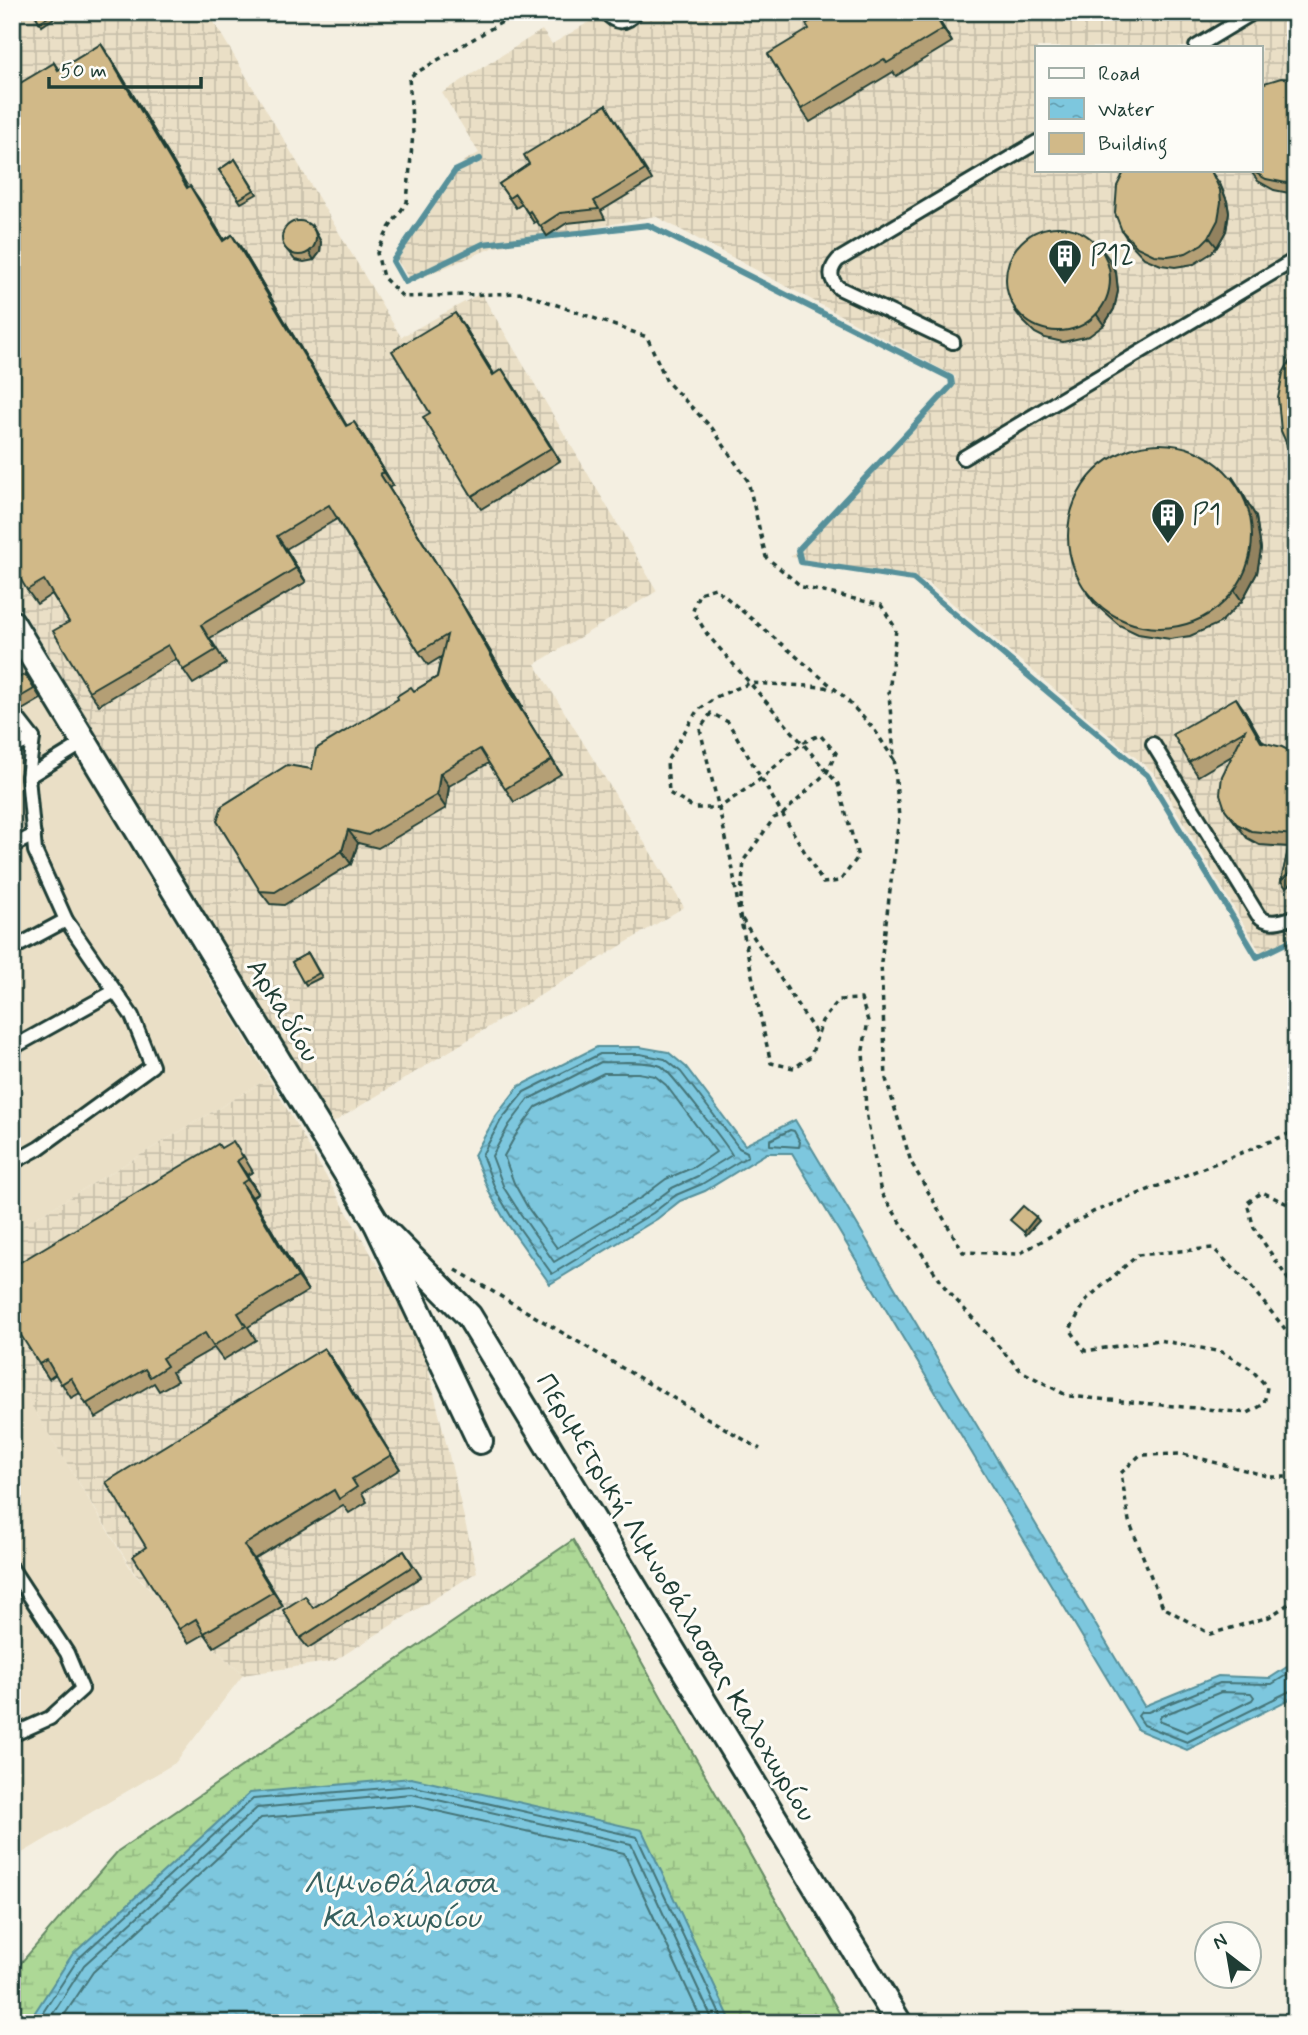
<svg xmlns="http://www.w3.org/2000/svg" width="1308" height="2035" font-family="Mynerve,sans-serif">
	<style>
		.built { fill: #eadfc6 }
		.industrial { fill: url(#industrial-grid); fill-rule: evenodd }
		.wetland { fill: url(#wetland-marsh); stroke: #668a65; stroke-width: 2 }
		.water { fill: url(#water-ripples); stroke: #57909a; stroke-width: 2 }
		.lines { fill: none; stroke-linecap: round; stroke-linejoin: round }
		.shore { stroke: #457478; stroke-width: 2 }
		.stream { stroke: #57909a; stroke-width: 6 }
		.lane-casing { stroke: #1f3d34; stroke-width: 18 }
		.street-casing { stroke: #1f3d34; stroke-width: 30 }
		.path { stroke: #1f3d34; stroke-width: 3.5; stroke-dasharray: 5 5; stroke-linecap: butt }
		.lane { stroke: #fdfcf7; stroke-width: 12 }
		.street { stroke: #fdfcf7; stroke-width: 24 }
		.wall { fill: #b49f75; stroke: #1f3d34; stroke-width: 2 }
		.shaded-wall { fill: #92825f; stroke: #1f3d34; stroke-width: 2 }
		.building { fill: #d1b988; stroke: #1f3d34; stroke-width: 2 }
		.labels { text-anchor: middle; dominant-baseline: central; stroke-width: 6; stroke-linejoin: round; paint-order: stroke }
		.poi-label { font-size: 28px; fill: #1f3d34; stroke: #fdfcf7; text-anchor: start }
		.street-label { font-size: 28px; fill: #1f3d34; stroke: #fdfcf7 }
		.water-label { font-size: 30px; font-style: italic; fill: #36605e; stroke: #fdfcf7 }
	</style>
	<defs>
		<pattern id="industrial-grid" width="8" height="8" patternUnits="userSpaceOnUse" patternTransform="scale(1.75)"><rect width="8" height="8" fill="#eadfc6"/><path d="M0 4h8M4 0v8" fill="none" stroke="#c8c0ab"/></pattern>
		<pattern id="wetland-marsh" width="20" height="14" patternUnits="userSpaceOnUse" patternTransform="scale(1.75)"><rect width="20" height="14" fill="#add896"/><path d="M1 5h8M5 5V1M11 12h8M15 12V8" fill="none" stroke="#94ba82"/></pattern>
		<pattern id="water-ripples" width="26" height="14" patternUnits="userSpaceOnUse" patternTransform="scale(1.75)"><rect width="26" height="14" fill="#7dc7de"/><path d="M2 4q2-2 4 0t4 0M15 11q2-2 4 0t4 0" fill="none" stroke="#66a3b5"/></pattern>
	</defs>
	<rect width="100%" height="100%" fill="#f4efe1"/>
	<filter id="ink" filterUnits="userSpaceOnUse"><feTurbulence type="fractalNoise" baseFrequency=".0143" numOctaves="2"/><feDisplacementMap in="SourceGraphic" scale="14" xChannelSelector="R" yChannelSelector="G"/><feConvolveMatrix kernelMatrix="1 2 1 2 8 2 1 2 1" color-interpolation-filters="sRGB"/></filter>
	<g filter="url(#ink)">
		<g class="built">
			<polygon points="12,649 269,1078 12,1232"/>
			<polygon points="12,1373 134,1574 243,1675 175,1763 12,1859"/>
		</g>
		<g class="industrial">
			<polygon points="12,12 148,12 154,21 169,12 208,12 401,337 481,293 657,591 535,664 684,907 331,1124 12,593"/>
			<path d="M606,12H1296V939L1262,955L1154,773L927,582L791,557L956,377L655,216L494,247L411,282L394,255L464,161L479,153L442,93L542,30L552,44ZM1037,47H1261V170H1037Z"/>
			<polygon points="269,1078 395,1295 417,1322 477,1572 334,1661 243,1675 135,1574 12,1374 12,1232"/>
		</g>
		<polygon class="wetland" points="573,1540 845,2023 12,2023 12,1973 118,1851"/>
		<g class="water">
			<polygon points="597,1047 640,1047 668,1052 686,1067 745,1145 795,1120 1144,1706 1218,1676 1270,1678 1296,1661 1296,1696 1187,1750 1138,1730 792,1153 767,1153 705,1191 680,1201 657,1219 550,1284 506,1222 490,1194 474,1155 496,1116 519,1086"/>
			<polygon points="411,1778 642,1830 732,2023 28,2023 72,1955 250,1793"/>
		</g>
		<g class="lines">
			<g class="shore">
				<polygon points="600,1054 640,1054 665,1059 681,1072 739,1148 747,1152 748,1156 702,1184 676,1195 653,1213 552,1274 512,1218 496,1191 482,1155 501,1120 524,1092"/>
				<path d="M601,1062C617,1063 646,1060 661,1066C669,1070 727,1145 732,1155L698,1176L672,1188L648,1206L554,1262L520,1213L504,1188L492,1156L509,1125L529,1099Z"/>
				<polygon points="604,1073 638,1073 655,1076 666,1085 716,1152 694,1167 666,1179 642,1197 557,1248 528,1208 514,1183 504,1156 518,1131 536,1107"/>
				<polygon points="790,1130 794,1131 800,1142 799,1147 770,1145 770,1140"/>
				<polyline points="1296,1669 1272,1684 1220,1683 1148,1712 1141,1712 1138,1716 1144,1725 1187,1742 1290,1691 1296,1691"/>
				<polygon points="1221,1692 1251,1693 1254,1697 1252,1700 1187,1732 1159,1721 1161,1716"/>
				<polyline points="36,2023 78,1959 253,1799 411,1786 637,1837 724,2023"/>
				<polyline points="47,2023 84,1965 257,1808 411,1794 631,1844 714,2023"/>
				<polyline points="59,2023 93,1972 261,1818 410,1805 624,1853 703,2023"/>
			</g>
			<polyline class="stream" points="480,159 455,171 393,261 405,282 483,244 648,225 951,378 952,385 798,550 801,562 913,579 1147,775 1257,957 1296,938"/>
			<g class="lane-casing">
				<g id="lane">
					<path d="M606,12C615,25 627,24 636,12"/>
					<polyline points="1196,47 1254,12"/>
					<path d="M953,342L839,288C829,279 829,270 838,260L1037,142"/>
					<polyline points="963,458 1296,259"/>
					<polyline points="12,711 33,738 28,777 35,851 66,920 132,1016 152,1066 39,1148 12,1163"/>
					<path d="M1153,744L1258,915C1269,927 1282,920 1296,917"/>
					<polyline points="12,748 33,738"/>
					<polyline points="28,777 85,742"/>
					<polyline points="12,846 34,835"/>
					<polyline points="12,949 66,920"/>
					<polyline points="12,1048 115,991"/>
					<polyline points="12,1569 67,1653 82,1689 50,1718 12,1735"/>
				</g>
			</g>
			<g class="street-casing">
				<g id="street">
					<polyline points="12,623 376,1222 480,1441"/>
					<polyline points="376,1222 469,1316 899,2023"/>
				</g>
			</g>
			<g class="path">
				<polyline points="519,12 409,77 413,133 407,202 389,228 377,253 383,277 403,297 523,293 647,337 667,382 712,428 748,481 766,557 802,587 881,605 896,629 889,694 899,818 881,962 886,1079 911,1162 963,1252 1019,1254 1093,1212 1296,1131"/>
				<polyline points="894,760 874,729 842,695 715,588 699,593 693,611 707,634 838,784 858,857 840,881 823,883 728,722 711,713 700,729 732,864 738,906 763,1029 771,1063 794,1068 811,1056 822,1021 839,1000 861,999 868,1021 863,1050 866,1112 881,1193 946,1289 1021,1371 1068,1396 1248,1413 1264,1404 1267,1387 1251,1369 1222,1352 1159,1340 1085,1351 1070,1329 1087,1299 1138,1255 1213,1248 1247,1282 1286,1330 1296,1358"/>
				<polyline points="740,909 744,860 774,818 783,814 827,772 836,753 820,735 802,743 762,778 719,808 694,808 669,793 667,761 697,711 718,696 750,683 825,687 834,691"/>
				<polyline points="742,919 817,1035"/>
				<polyline points="1296,1208 1262,1192 1247,1203 1254,1228 1296,1291"/>
				<polyline points="456,1270 760,1449"/>
				<polyline points="1296,1477 1271,1477 1183,1454 1140,1455 1121,1473 1129,1521 1163,1607 1210,1634 1269,1617 1296,1599"/>
			</g>
			<use href="#lane" class="lane"/>
			<use href="#street" class="street"/>
		</g>
		<g class="wall">
			<polygon points="34,12 55,12 57,16 42,26"/>
			<polygon points="934,12 952,42 896,76 893,72 810,122 801,109 809,29 825,20"/>
			<polygon points="111,58 188,187 199,199 224,240 232,235 242,249 347,426 363,435 393,485 389,488 472,620 522,706 520,707 561,774 514,802 489,763 449,786 446,808 378,848 358,843 351,864 284,905 270,904 260,891 312,769 414,691 437,677 441,657 428,665 419,652 337,519 286,549 306,582 210,638 226,664 193,684 176,659 99,705 89,691 69,622 52,594 37,604 27,590 54,63 59,70"/>
			<polygon points="1296,79 1296,193 1294,194 1274,190 1258,181 1250,170 1261,170"/>
			<polygon points="606,105 652,180 601,211 605,219 567,223 547,236 537,221 534,223 522,204 516,208 499,184 529,164"/>
			<polygon points="235,159 257,194 241,203 219,170"/>
			<polygon points="1220,184 1227,201 1229,213 1226,231 1217,247 1210,254 1194,264 1175,267 1161,265 1144,258 1129,242 1122,231"/>
			<polygon points="312,226 321,242 320,252 314,260 304,262 295,260 283,245"/>
			<polygon points="1109,259 1116,273 1118,291 1114,309 1104,325 1089,336 1063,342 1045,338 1035,333 1022,320 1014,309"/>
			<polygon points="464,326 494,374 511,382 560,461 481,509 472,496 430,413"/>
			<polygon points="1233,478 1240,489 1256,517 1261,549 1257,573 1242,601 1220,623 1190,636 1170,639 1138,634 1119,625 1095,604 1087,593"/>
			<polygon points="12,682 32,684 41,699 22,710 16,703 12,703"/>
			<polygon points="1245,711 1263,742 1296,756 1296,879 1286,888 1281,881 1289,847 1260,845 1247,838 1225,809 1232,756 1198,776 1189,762"/>
			<polygon points="308,953 322,977 306,985 292,962"/>
			<polygon points="221,1148 243,1155 253,1172 247,1175 258,1193 252,1197 308,1291 248,1327 256,1340 223,1360 214,1348 172,1372 177,1381 159,1391 154,1383 96,1418 80,1393 71,1398 56,1374 49,1379 39,1364"/>
			<polygon points="334,1362 400,1469 362,1493 367,1502 349,1513 343,1505 254,1559 283,1606 214,1647 205,1634 189,1643 179,1629 146,1547"/>
			<polygon points="404,1551 421,1577 308,1648 300,1638 313,1608"/>
		</g>
		<g class="shaded-wall">
			<polygon points="933,12 934,12 952,42 943,29"/>
			<polygon points="101,44 111,58 196,201 187,188"/>
			<polygon points="1212,173 1220,184 1227,201 1229,213 1226,231 1217,247 1209,237"/>
			<polygon points="190,186 199,199 233,254 223,241"/>
			<polygon points="312,226 321,242 320,252 314,260 309,252"/>
			<polygon points="232,235 242,249 355,440 346,426"/>
			<polygon points="1101,248 1109,259 1116,273 1118,291 1114,309 1104,325 1097,315"/>
			<polygon points="455,313 464,326 502,387 493,375"/>
			<polygon points="502,369 511,382 560,461 551,448"/>
			<polygon points="354,422 363,435 393,485 384,472"/>
			<polygon points="380,474 472,620 522,706 512,693"/>
			<polygon points="1233,478 1240,489 1256,517 1261,549 1257,573 1242,601 1235,591"/>
			<polygon points="277,536 286,549 306,582 296,568"/>
			<polygon points="511,694 520,707 561,774 552,760"/>
			<polygon points="1236,698 1245,711 1270,755 1261,742"/>
			<polygon points="440,773 449,786 446,808 437,795"/>
			<polygon points="348,830 358,843 351,864 342,851"/>
			<polygon points="237,1161 247,1175 258,1193 248,1179"/>
			<polygon points="242,1183 252,1197 308,1291 298,1277"/>
			<polygon points="1036,1217 1039,1221 1026,1235 1024,1232"/>
			<polygon points="324,1348 334,1362 400,1469 391,1455"/>
			<polygon points="244,1545 254,1559 283,1606 273,1592"/>
		</g>
		<g class="building">
			<polygon points="34,12 54,12 55,13 39,22"/>
			<polygon points="838,12 933,12 943,29 887,63 884,59 801,109 768,54 809,29 806,24 822,15 825,20"/>
			<polygon points="101,44 187,188 190,186 223,241 232,235 346,426 354,422 384,472 380,474 463,606 512,693 511,694 552,760 505,789 480,749 440,773 437,795 368,835 348,830 342,851 275,892 260,891 217,821 222,806 287,765 312,769 316,749 398,699 397,696 411,687 414,691 437,677 447,635 419,652 329,505 277,536 296,568 201,625 216,650 183,670 168,645 89,691 53,631 69,622 44,580 27,590 12,565 12,88 54,63 58,70"/>
			<polygon points="1281,78 1296,79 1296,181 1286,183 1266,179 1251,170 1261,170 1261,84"/>
			<polygon points="606,105 645,170 594,201 599,209 560,213 540,226 530,211 528,213 515,194 509,198 499,184 529,164 524,155"/>
			<polygon points="235,159 254,190 239,199 219,170"/>
			<polygon points="1125,170 1209,170 1212,173 1220,190 1221,202 1218,220 1209,237 1202,244 1186,253 1168,256 1154,255 1137,247 1122,231 1115,213 1117,186"/>
			<circle cx="299" cy="238" r="17"/>
			<circle cx="1058" cy="279" r="52"/>
			<polygon points="455,313 493,375 502,369 551,448 472,496 423,417 430,413 392,351"/>
			<polygon points="1296,350 1296,461 1293,458 1281,431 1278,398 1283,373"/>
			<circle cx="1160" cy="536" r="92"/>
			<polygon points="25,674 34,689 15,700 12,697 12,682"/>
			<polygon points="1236,698 1261,742 1282,747 1290,751 1296,756 1296,831 1294,835 1251,831 1237,824 1225,809 1220,794 1222,776 1245,730 1189,762 1173,734"/>
			<polygon points="1296,843 1296,867 1281,881 1289,845"/>
			<polygon points="308,953 319,973 303,982 292,962"/>
			<polygon points="233,1141 243,1157 237,1161 248,1179 242,1183 298,1277 238,1313 246,1326 213,1346 205,1333 162,1358 167,1366 150,1377 145,1369 86,1404 71,1378 61,1384 47,1360 39,1364 12,1321 12,1289 15,1288 12,1284 12,1267 218,1144 221,1148"/>
			<polygon points="1023,1206 1036,1217 1024,1232 1010,1220"/>
			<polygon points="324,1348 391,1455 352,1479 357,1487 339,1499 334,1490 244,1545 273,1592 204,1633 196,1619 179,1629 133,1556 146,1547 106,1482"/>
			<polygon points="404,1551 413,1566 300,1638 283,1610 305,1596 313,1608"/>
		</g>
	</g>
	<defs>
		<g id="building-pin" transform="scale(1.75)"><path d="M0 17L-7.5 6A9.5 9.5 0 1 1 7.5 6Z" fill="#1f3d34" stroke="#fdfcf7"/><path d="M-4-6H4V6H1V3H-1V6H-4ZM-2.5-4.3h1.7v1.8h-1.7ZM.8-4.3h1.7v1.8H.8ZM-2.5-1h1.7V.8h-1.7ZM.8-1h1.7V.8H.8Z" fill="#fff"/></g>
	</defs>
	<g fill-rule="evenodd">
		<use href="#building-pin" x="1065" y="256"/>
		<use href="#building-pin" x="1168" y="515"/>
	</g>
	<g class="labels">
		<g class="poi-label">
			<text x="1090" y="256">P12</text>
			<text x="1192" y="515">P1</text>
		</g>
		<g class="street-label">
			<text transform="translate(282 1011) rotate(59)">Αρκαδίου</text>
			<text transform="translate(675 1598) rotate(59)">Περιμετρική Λιμνοθάλασσας Καλοχωρίου</text>
		</g>
		<g class="water-label">
			<text x="401" y="1884">Λιμνοθάλασσα<tspan x="401" dy="34">Καλοχωρίου</tspan></text>
		</g>
	</g>
	<rect width="1308" height="2035" fill="none" stroke="#fdfcf7" stroke-width="42"/>
	<rect x="21" y="21" width="1266" height="1993" fill="none" stroke="#1f3d34" stroke-width="2.5" filter="url(#ink)"/>
	<rect x="1035" y="46" width="228" height="126" fill="#fdfcf7" stroke="#a4b0a9" stroke-width="2"/>
	<rect x="1049" y="68" width="35" height="10" fill="#fdfcf7" stroke="#a4b0a9" stroke-width="2"/>
	<text x="1098" y="80" font-size="21" fill="#1f3d34">Road</text>
	<rect x="1049" y="98" width="35" height="21" fill="url(#water-ripples)" stroke="#a4b0a9" stroke-width="2"/>
	<text x="1098" y="116" font-size="21" fill="#1f3d34">Water</text>
	<rect x="1049" y="133" width="35" height="21" fill="#d1b988" stroke="#a4b0a9" stroke-width="2"/>
	<text x="1098" y="150" font-size="21" fill="#1f3d34">Building</text>
	<g transform="translate(1228 1955) rotate(329)"><circle r="33" fill="#fdfcf7" stroke="#a4b0a9" stroke-width="2"/>
	<path d="M0-5L12 26L0 18L-12 26Z" fill="#1f3d34"/>
	<text y="-10" font-size="19" font-weight="bold" text-anchor="middle" fill="#1f3d34">N</text>
	</g>
	<path d="M49 77v10h152v-10" fill="none" stroke="#1f3d34" stroke-width="3.5"/>
	<text x="60" y="77" font-size="21" fill="#1f3d34" stroke="#fdfcf7" stroke-width="5" paint-order="stroke">50 m</text>
</svg>
